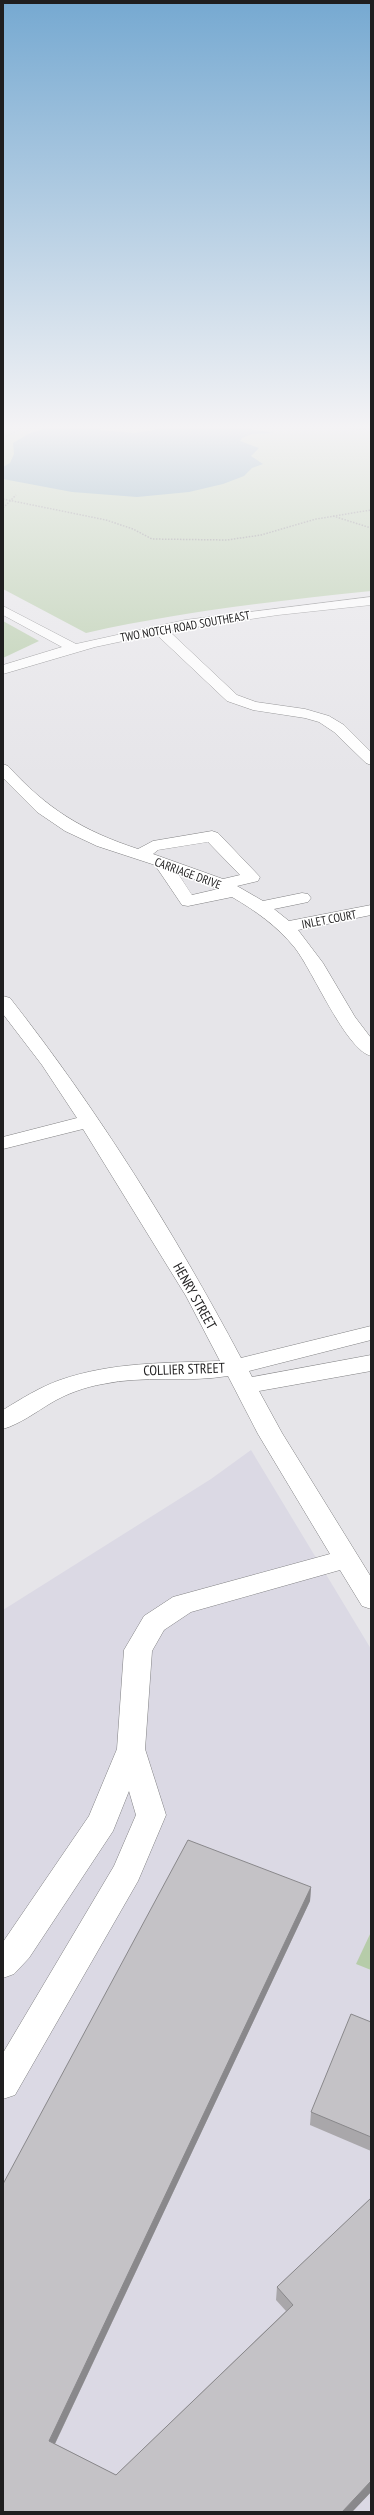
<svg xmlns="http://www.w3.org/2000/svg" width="374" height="2515" font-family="'PT Sans Narrow',sans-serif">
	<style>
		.built { fill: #dbd9e4 }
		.green { fill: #b6cca9 }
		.water { fill: #6c99ae }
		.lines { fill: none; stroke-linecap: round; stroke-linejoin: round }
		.minor-casing { stroke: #818183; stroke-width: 1 }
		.path { stroke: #838284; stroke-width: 1.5; stroke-dasharray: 1.5 1.5; stroke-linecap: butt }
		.minor { fill: #fff; fill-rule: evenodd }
		.wall { fill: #a9a7aa }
		.shaded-wall { fill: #89888b }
		.building { fill: #c4c2c6; stroke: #89888b }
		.labels { text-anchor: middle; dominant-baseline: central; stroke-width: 3; stroke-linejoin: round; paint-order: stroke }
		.far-street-label { font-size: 12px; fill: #1f1e1f; stroke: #fff }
		.street-label { font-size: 14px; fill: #1f1e1f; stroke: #fff }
	</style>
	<rect width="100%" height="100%" fill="#e6e5e9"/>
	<polygon class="built" points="251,1450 371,1649 371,2512 3,2512 3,1610 211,1479"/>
	<g class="green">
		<path d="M3,425H371V591C275,601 180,612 86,633L3,589Z"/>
		<polygon points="3,621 39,641 3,658"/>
		<polygon points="371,1932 371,1970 356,1964"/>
	</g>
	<polygon class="water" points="58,425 105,425 100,430 135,433 154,430 166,425 225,425 275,433 252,434 242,438 240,441 259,448 251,456 263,464 252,468 244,476 223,484 189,492 137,497 72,492 3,479 3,467 10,463 14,454 13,443 30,433"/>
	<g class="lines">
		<g class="minor-casing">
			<g id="minor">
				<polygon points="371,597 371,605 278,615 169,631 237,695 256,702 305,709 329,716 344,725 371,752 371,765 366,763 334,732 319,722 305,718 253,710 227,701 156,634 95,647 3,674 3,665 62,647 3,615 3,606 76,644 185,620"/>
				<path d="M3,764L8,766C47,809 83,831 138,849L153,841L212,831L218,833L260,877L258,881L237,886L263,901L302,893L308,894L311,898L308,902L274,909L289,921L371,905V915L298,930L323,963L355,1017L371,1038V1056C346,1050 313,971 295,948C277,926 256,911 232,897L188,906L182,905L155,865L97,846L65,831L37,812L3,778ZM208,842L240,875L223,879L153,854L158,850ZM177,872L218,889L192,895Z"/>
				<path d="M3,996L10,998C98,1110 174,1232 241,1358L371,1326V1340L249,1371L252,1377L371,1355V1371L259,1391L282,1433L371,1577V1609L362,1606L340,1570L191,1612L164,1630L152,1651L145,1749L166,1815L138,1881L15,2095L3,2099V2053L114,1866L136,1815L129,1791L113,1831L29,1958L14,1974L3,1978V1942L89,1816L117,1749L124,1650L144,1616L173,1597L330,1554L258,1434L228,1376C186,1383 144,1375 103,1384C85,1387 66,1394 51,1403C36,1412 20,1424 3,1429V1410C21,1399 40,1387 60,1380C112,1362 165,1363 220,1361L186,1296L83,1129L3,1149V1137L77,1118L42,1065L3,1014Z"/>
			</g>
		</g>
		<g class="path">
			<polyline points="342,425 353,429 371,430"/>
			<polyline points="3,438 29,425"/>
			<polyline points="3,499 106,520 133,529 152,539 227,540 261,535 316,519 371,510"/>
			<polyline points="3,508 16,495"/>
			<polyline points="333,516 371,528"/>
		</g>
		<use href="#minor" class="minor"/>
	</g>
	<g class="wall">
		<polygon points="311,1887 310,1901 55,2444 116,2475 286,2311 276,2300 277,2287 371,2198 371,2492 352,2512 3,2512"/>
		<polygon points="371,2022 371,2151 310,2125 311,2112"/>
	</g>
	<g class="shaded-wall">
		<polygon points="311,1887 310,1901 50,2454 49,2441"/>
		<polygon points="371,2481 371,2492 352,2512 342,2512"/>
	</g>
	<g class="building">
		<polygon points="188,1840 311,1887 49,2441 116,2475 293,2305 277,2287 371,2198 371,2481 342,2512 3,2512 3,2184"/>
		<polygon points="351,2014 371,2022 371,2137 311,2112"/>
	</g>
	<linearGradient id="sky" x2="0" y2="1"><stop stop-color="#76a9d1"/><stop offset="0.55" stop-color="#f4f3f5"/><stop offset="1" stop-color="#f4f3f5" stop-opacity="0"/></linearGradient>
	<rect width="374" height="777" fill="url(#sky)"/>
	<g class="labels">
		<g class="far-street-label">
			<text transform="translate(185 626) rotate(-10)">TWO NOTCH ROAD SOUTHEAST</text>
			<text transform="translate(188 873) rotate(20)">CARRIAGE DRIVE</text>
			<text transform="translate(329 919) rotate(-11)">INLET COURT</text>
		</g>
		<g class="street-label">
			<text transform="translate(195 1296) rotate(61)">HENRY STREET</text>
			<text transform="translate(184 1369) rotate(-2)">COLLIER STREET</text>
		</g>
	</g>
	<rect width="374" height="2515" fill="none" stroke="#1f1e1f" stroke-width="8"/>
</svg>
